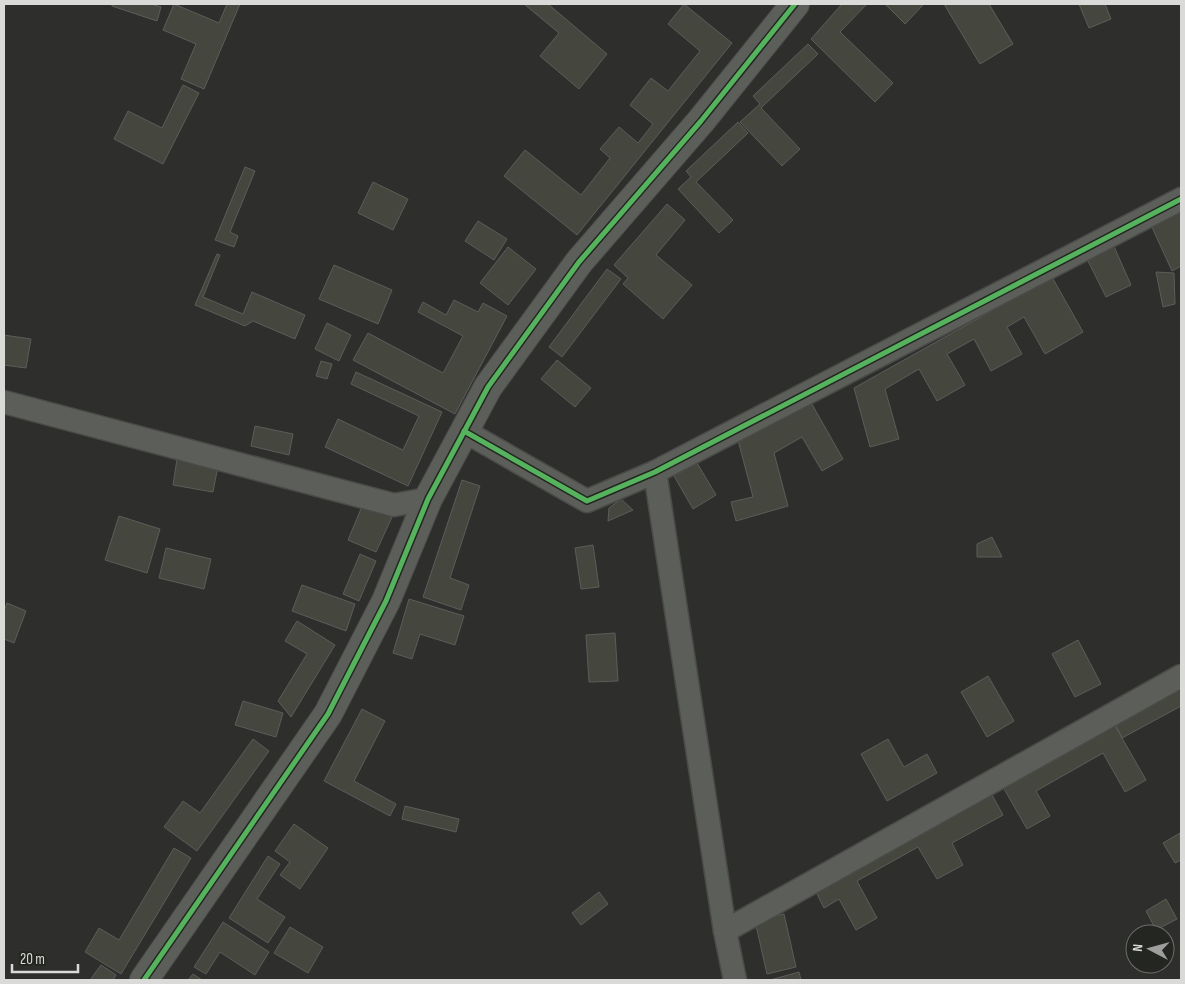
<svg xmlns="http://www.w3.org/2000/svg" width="1185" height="984" font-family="'Sofia Sans Condensed',sans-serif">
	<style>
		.building { fill: #45473e; stroke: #5c5d5b }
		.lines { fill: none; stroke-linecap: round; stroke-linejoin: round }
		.minor-casing { stroke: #4a4a49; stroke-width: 25 }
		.tertiary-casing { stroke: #4a4a49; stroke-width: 30 }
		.minor { stroke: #5c5f59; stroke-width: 22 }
		.tertiary { stroke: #5c5f59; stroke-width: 28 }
		.cycleway-casing { stroke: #242622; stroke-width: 8 }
		.cycleway { stroke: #56b35d; stroke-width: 5 }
	</style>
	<rect width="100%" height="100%" fill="#2e2e2d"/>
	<g class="building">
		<polygon points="112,4 151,4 161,7 157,21 112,6"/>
		<polygon points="174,4 219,23 227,4 240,4 204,89 181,79 196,44 163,30"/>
		<polygon points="524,4 548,4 607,54 579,89 540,56 559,33"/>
		<polygon points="684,4 732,43 577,235 504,176 525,150 581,195 610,158 600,149 619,127 638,143 653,124 630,105 651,78 668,91 700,51 668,24"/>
		<polygon points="842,4 867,4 840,32 893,83 875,102 811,39"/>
		<polygon points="885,4 924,4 905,24"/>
		<polygon points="944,4 989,4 1013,44 980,64"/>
		<polygon points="1079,4 1105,4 1111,19 1089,28"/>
		<polygon points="808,44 818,54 761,108 800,149 782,166 740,122 760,104 753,96"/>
		<polygon points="183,85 199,93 163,164 114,139 128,111 162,128"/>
		<polygon points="738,122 748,133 696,182 733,220 719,233 678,189 691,177 686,171"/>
		<polygon points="245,167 255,171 230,232 238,236 234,247 215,240"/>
		<polygon points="373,182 408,199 393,230 358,213"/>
		<polygon points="667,204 685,220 656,255 692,285 663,319 623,284 628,278 614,265"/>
		<polygon points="1181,211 1181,266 1172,271 1151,225"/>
		<polygon points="478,221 507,239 494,260 465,241"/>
		<polygon points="1112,242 1131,285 1106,297 1086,257"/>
		<polygon points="508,247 536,269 508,305 480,283"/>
		<polygon points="217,254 220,255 203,297 243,314 252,292 305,315 295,339 253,321 245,326 195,305"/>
		<polygon points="334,265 392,290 378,324 319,299"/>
		<polygon points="607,269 621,279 562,357 549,347"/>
		<polygon points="1156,272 1174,273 1175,304 1163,307"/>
		<polygon points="1052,277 1083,332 1045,354 1024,317 1007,327 1022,354 991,371 974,339 947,354 965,385 937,401 919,369 885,389 899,439 870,447 854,388"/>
		<polygon points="454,300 478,312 483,303 507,316 455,414 353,360 368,333 443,373 463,336 418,312 423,302 446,315"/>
		<polygon points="327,323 351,335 339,361 315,349"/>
		<polygon points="4,335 31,339 26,368 4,365"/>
		<polygon points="557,360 591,388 575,407 541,379"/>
		<polygon points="321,361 332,364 327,379 316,376"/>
		<polygon points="356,372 442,412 408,486 325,447 338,419 403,450 419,416 351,384"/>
		<polygon points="809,399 843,459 822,471 802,437 774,453 788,506 736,521 731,502 753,497 738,440"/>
		<polygon points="255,426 293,434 289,455 251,446"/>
		<polygon points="177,459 218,466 213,492 173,485"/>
		<polygon points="697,463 716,495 693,509 674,476"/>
		<polygon points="462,480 480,486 450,578 469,585 461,610 423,597"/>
		<polygon points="621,499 633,510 608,521 609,508"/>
		<polygon points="363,504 392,517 376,552 348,540"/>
		<polygon points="119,516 160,529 147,573 105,560"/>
		<polygon points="992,537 1002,557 977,557 977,544"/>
		<polygon points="593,545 599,587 581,589 575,548"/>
		<polygon points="166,548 211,559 204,589 159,578"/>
		<polygon points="360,554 376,561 359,601 343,594"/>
		<polygon points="302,585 355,604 346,631 292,611"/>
		<polygon points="409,599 464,616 455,645 420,634 412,659 393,653"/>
		<polygon points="7,603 26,611 14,643 4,639 4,611"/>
		<polygon points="297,621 335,645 291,717 278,701 307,654 285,641"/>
		<polygon points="615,633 618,681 589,682 586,635"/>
		<polygon points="1078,640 1101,684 1075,697 1052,654"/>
		<polygon points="988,676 1014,721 987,737 961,692"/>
		<polygon points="1181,682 1181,706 1122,738 1113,720"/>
		<polygon points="243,701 283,713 276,737 235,725"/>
		<polygon points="362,709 385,721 354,781 396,804 390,816 324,781"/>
		<polygon points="1114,724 1146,780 1125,792 1103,753 1036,791 1050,816 1027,829 1003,787"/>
		<polygon points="253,739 269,751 197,851 164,827 183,801 200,813"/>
		<polygon points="888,739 904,767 927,754 937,773 887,801 861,754"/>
		<polygon points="991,793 1003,815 952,843 963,865 937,879 918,847 857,881 877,918 856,930 839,899 824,908 815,890"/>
		<polygon points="405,806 459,819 456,832 402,819"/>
		<polygon points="294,824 328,848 300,889 280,875 290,862 275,851"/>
		<polygon points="1180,833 1181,860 1175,863 1163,843"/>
		<polygon points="174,848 191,858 121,974 85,952 99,928 119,940"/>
		<polygon points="268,856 280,864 257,899 285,917 268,943 229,918"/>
		<polygon points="599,892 608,904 581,925 572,913"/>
		<polygon points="1166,899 1177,919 1156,930 1146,911"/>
		<polygon points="784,914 796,967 767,974 755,921"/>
		<polygon points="223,922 269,952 255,975 220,952 206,974 194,967"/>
		<polygon points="290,927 323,947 308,973 274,953"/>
		<polygon points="101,965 116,975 113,980 90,980"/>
		<polygon points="799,972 801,980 770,980"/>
		<polygon points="193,974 202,980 188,980"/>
	</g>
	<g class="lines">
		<g class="minor-casing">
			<g id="minor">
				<polyline points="4,402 394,505 428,499"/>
				<polyline points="464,431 587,501 655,472 1181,199"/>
				<polyline points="655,472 725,931 735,980"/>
				<polyline points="725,931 1181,676"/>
			</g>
		</g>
		<g class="tertiary-casing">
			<polyline id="tertiary" points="144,980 328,714 386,601 428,499 488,387 579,262 701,121 795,4"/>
		</g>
		<use href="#minor" class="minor"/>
		<use href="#tertiary" class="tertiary"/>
		<g class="cycleway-casing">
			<g id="cycleway">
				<polyline points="464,431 587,501 655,472 1181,199"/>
				<polyline points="144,980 328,714 386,601 428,499 488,387 579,262 701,121 795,4"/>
			</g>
		</g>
		<use href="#cycleway" class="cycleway"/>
	</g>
	<rect width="1185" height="984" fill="none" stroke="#dadbd9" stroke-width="10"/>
	<g transform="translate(1150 949) rotate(276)"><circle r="24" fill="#242622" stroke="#6d6e6b"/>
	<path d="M0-4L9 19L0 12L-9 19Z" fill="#9e9e9d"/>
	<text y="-8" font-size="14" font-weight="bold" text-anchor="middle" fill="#dadbd9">N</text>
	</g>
	<path d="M12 964v8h66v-8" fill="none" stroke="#dadbd9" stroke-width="2.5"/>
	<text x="20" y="964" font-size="15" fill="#dadbd9" stroke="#242622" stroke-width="4" paint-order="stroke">20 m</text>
</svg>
